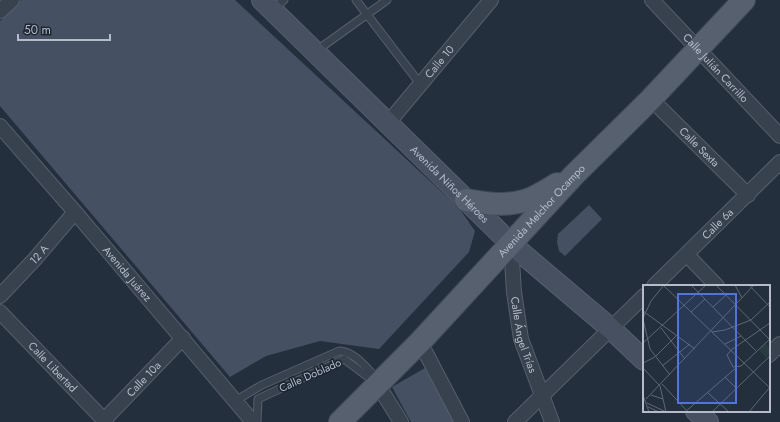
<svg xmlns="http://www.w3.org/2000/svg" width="780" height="422" font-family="Jost,sans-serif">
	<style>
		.building { fill: #455162 }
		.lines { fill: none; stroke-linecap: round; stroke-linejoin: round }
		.lane-casing { stroke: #565f6c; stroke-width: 9 }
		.street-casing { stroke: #565f6c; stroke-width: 16 }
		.secondary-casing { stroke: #565f6c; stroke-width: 22 }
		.primary-casing { stroke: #414a57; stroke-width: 24 }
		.lane { stroke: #38414e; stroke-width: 7 }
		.street { stroke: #38414e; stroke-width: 14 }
		.secondary { stroke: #465061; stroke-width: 20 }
		.primary { stroke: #56606e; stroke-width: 22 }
		.labels { text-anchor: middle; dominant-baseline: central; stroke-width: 3.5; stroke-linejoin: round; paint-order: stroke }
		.street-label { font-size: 11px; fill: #b4bcc9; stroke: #1d2633 }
		.inset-road { fill: none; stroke: #5e6776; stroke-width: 1 }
		.view { fill: #5274d3; fill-opacity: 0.15; stroke: #5274d3; stroke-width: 2 }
		.inset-edge { fill: none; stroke: #b4bcc9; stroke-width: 2 }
	</style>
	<rect width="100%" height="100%" fill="#242f3e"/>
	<g class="building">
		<polygon points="21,0 235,0 459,208 475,231 469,252 379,349 320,341 266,356 230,377 0,106 0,21"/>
		<polygon points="589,205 602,219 565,256 559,251 557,242 558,234"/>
		<polygon points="425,368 454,422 411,422 392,387"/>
	</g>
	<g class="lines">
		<g class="lane-casing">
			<g id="lane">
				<polyline points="356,0 421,85"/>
				<polyline points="274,9 284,0"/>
				<polyline points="316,51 387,0"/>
				<path d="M235,401L262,385L339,351C355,351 368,370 379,381"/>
				<polyline points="257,422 258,399 344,359 376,383"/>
			</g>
		</g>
		<g class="street-casing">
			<g id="street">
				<path id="s1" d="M652,0L780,136"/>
				<polyline points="0,11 12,0"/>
				<path id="s2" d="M651,99L748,195"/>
				<path id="s3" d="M388,123L491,0"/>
				<path id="s4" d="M0,126L75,212L253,422"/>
				<path id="s5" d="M511,244L514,292L521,339L552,422"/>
				<polyline points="687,255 717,286"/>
				<path id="s6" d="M654,286L780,162"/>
				<path id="s7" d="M0,296L35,259L75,212"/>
				<path id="s8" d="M0,312L106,422"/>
				<polyline points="420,342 462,422"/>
				<polyline points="769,355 780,344"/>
				<polyline points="378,385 401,422"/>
				<path id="s9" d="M104,420L183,338"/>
				<polyline points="515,422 644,296"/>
			</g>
		</g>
		<g class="secondary-casing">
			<g id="secondary">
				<path id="s10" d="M262,0L511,244L610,328L644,360"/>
				<polyline points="696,411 708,422"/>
			</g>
		</g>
		<g class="primary-casing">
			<g id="primary">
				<path d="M466,200C489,204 511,207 532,198C541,194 549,189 557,184"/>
				<path id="s11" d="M340,422L420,342L574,175L651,99L744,0"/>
			</g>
		</g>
		<use href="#lane" class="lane"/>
		<use href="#street" class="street"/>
		<use href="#secondary" class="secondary"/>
		<use href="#primary" class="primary"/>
	</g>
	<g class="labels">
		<g class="street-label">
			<text stroke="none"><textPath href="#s3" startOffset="80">Calle 10</textPath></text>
			<text stroke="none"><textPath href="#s1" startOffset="93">Calle Julián Carrillo</textPath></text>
			<text stroke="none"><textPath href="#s2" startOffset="68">Calle Sexta</textPath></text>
			<text stroke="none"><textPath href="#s10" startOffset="263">Avenida Niños Héroes</textPath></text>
			<text stroke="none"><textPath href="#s11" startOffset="292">Avenida Melchor Ocampo</textPath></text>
			<text stroke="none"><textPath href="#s6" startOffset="89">Calle 6a</textPath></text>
			<text stroke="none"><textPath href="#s7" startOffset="57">12 A</textPath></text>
			<text stroke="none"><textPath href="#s4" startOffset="195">Avenida Juárez</textPath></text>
			<text stroke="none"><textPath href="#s5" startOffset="92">Calle Ángel Trías</textPath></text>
			<text stroke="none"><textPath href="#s8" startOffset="76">Calle Libertad</textPath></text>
			<text transform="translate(310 375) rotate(-24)">Calle Doblado</text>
			<text stroke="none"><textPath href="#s9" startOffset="57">Calle 10a</textPath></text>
		</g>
	</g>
	<g transform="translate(643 285)">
		<rect width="127" height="127" fill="#242f3e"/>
		<path d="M122,58L127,63V69L123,73L116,65Z" fill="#263c3f"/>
		<path class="inset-road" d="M20,0L127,103M48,0L113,66M73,0L127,55M92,0L99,13M106,0L127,22M70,22L83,10M0,26L52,64M48,27L62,14M0,33L8,16L21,0M0,34L7,64L27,90M127,38L88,65L84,70L90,82L98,81L127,54M18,43L42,74M69,47L82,45L108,35L127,17M0,58L63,0M82,59L98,51M0,78L12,72L35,49M19,81L47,59M0,83L17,101M82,92L93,103M19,99L45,127M17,101L23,127M64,107L86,127M0,110L6,127M8,110L20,114M3,114L111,0M4,118L23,127M5,122L16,127M42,127L94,82M69,127L127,71M106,127L127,102"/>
		<path class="view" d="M35,9H93V118H35Z"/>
		<rect width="127" height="127" class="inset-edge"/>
	</g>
	<path d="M18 34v6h92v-6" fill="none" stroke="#b4bcc9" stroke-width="2"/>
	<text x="24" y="34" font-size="12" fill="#b4bcc9" stroke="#1d2633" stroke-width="3" paint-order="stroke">50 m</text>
</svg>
